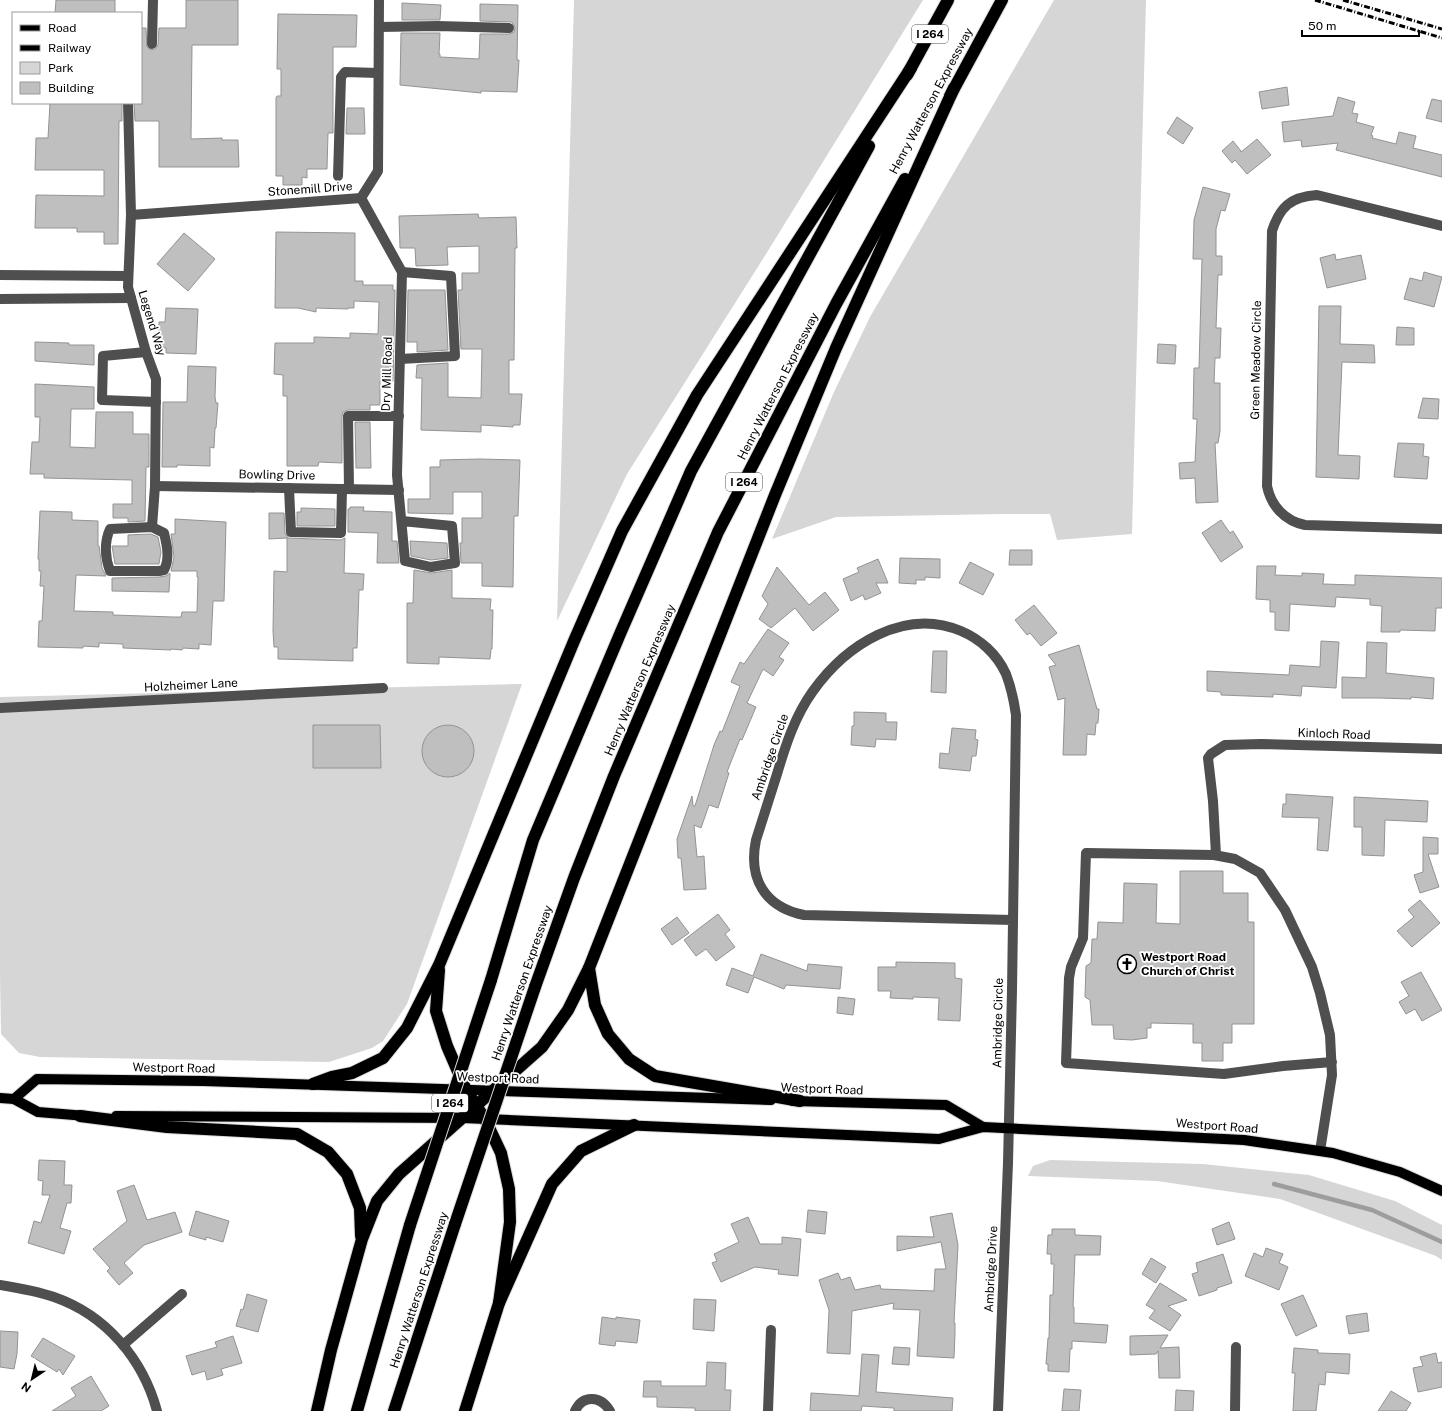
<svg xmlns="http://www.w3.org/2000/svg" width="1442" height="1411" font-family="'Public Sans',sans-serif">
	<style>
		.green { fill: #d6d6d6 }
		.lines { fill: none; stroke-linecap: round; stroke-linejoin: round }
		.stream { stroke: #9d9d9d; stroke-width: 4.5 }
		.building { fill: #bfbfbf; stroke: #939393 }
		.major-casing { stroke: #dbdbdb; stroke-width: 12 }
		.highway-casing { stroke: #dbdbdb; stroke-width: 14 }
		.minor { stroke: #4f4f4f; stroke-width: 10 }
		.major { stroke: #000; stroke-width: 10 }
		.highway { stroke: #000; stroke-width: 12 }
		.rail { stroke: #000; stroke-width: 3; stroke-dasharray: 6 2 1 2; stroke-linecap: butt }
		.highway-bridge-casing { stroke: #dbdbdb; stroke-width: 14; stroke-linecap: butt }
		.highway-bridge { stroke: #000; stroke-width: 12 }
		.labels { text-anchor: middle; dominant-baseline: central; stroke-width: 3.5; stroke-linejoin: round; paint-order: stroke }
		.shield { fill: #fff; stroke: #4c4c4c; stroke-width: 1 }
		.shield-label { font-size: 11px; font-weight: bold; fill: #000 }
		.street-label { font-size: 12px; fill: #000; stroke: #fff }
		.poi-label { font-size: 12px; font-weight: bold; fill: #000; stroke: #fff; text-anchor: start }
	</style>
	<rect width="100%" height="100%" fill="#fff"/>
	<g class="green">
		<polygon points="574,0 923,0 766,254 627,474 557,621"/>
		<polygon points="1054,0 1146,0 1132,534 1057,540 1050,514 1002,514 836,517 772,539 834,392 870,317"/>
		<polygon points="522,684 407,1004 383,1041 372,1048 329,1062 40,1057 19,1053 1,1034 0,974 0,697"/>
		<polygon points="1050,1160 1203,1164 1309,1175 1395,1201 1442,1225 1442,1260 1436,1256 1280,1199 1157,1181 1028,1176 1033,1166"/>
	</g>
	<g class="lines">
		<polyline class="stream" points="1274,1184 1372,1210 1442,1242"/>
	</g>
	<g class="building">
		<polygon points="56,0 115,0 115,13 55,13"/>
		<polygon points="186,0 238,0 238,45 192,45 191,139 222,138 222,140 238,140 239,167 159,167 159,121 135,121 134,103 141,103 141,28 146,28 147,47 151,50 155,49 158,45 159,28 186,28"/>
		<polygon points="402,3 441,5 440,20 402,20"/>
		<polygon points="480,4 518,5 517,60 519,60 517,92 481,91 481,93 400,85 401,33 440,33 439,54 440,54 440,57 479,59 480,34 509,34 514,32 515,28 512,22 480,21"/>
		<polygon points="278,14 357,15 356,47 333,47 333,133 328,133 327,169 307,169 307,178 302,177 302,185 283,185 283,176 276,176 276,98 277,96 281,96 281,69 277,69"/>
		<polygon points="1287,87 1289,105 1262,109 1259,92"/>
		<polygon points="1338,97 1355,102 1352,113 1358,114 1356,122 1374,127 1371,135 1373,136 1372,138 1396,144 1399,132 1416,136 1413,148 1442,155 1442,177 1336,150 1338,143 1302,147 1301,140 1284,142 1282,122 1333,116"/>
		<polygon points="1432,99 1442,101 1442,122 1426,118"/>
		<polygon points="50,103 122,103 122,121 119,121 118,244 104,244 104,232 77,232 77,228 35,228 36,195 104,196 104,170 35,170 36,138 48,138"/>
		<polygon points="347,108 364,108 365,134 346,134"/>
		<polygon points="1177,117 1193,128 1183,144 1167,133"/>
		<polygon points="1257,139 1271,155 1247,174 1235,160 1232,163 1222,151 1233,141 1241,151 1241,152"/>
		<polygon points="1203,187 1230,194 1225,211 1221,210 1216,229 1216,256 1222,256 1222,275 1218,275 1216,328 1221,328 1220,358 1215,358 1214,383 1220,383 1220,431 1218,443 1215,443 1218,502 1196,503 1195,478 1180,479 1179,463 1195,462 1197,419 1193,419 1194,368 1199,368 1202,259 1193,259 1194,220"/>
		<polygon points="478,214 479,218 516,217 517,248 515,248 514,360 509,360 509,394 522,394 520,425 513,425 513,427 481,425 481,432 421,430 422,378 416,378 417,365 448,363 448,397 481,398 482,349 461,349 458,290 462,290 462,273 479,273 479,246 447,247 448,265 416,266 415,248 400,248 399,216"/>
		<polygon points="276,232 355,233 355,281 363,281 363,285 393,285 393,290 395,290 393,381 380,381 380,405 370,405 370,410 348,410 343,412 342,416 342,463 319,462 318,466 287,466 287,396 283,396 283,375 274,374 275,343 314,343 314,337 350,338 350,333 378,334 379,302 354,301 354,308 348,308 348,309 316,308 316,312 298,308 275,308"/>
		<polygon points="184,233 215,259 188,291 157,264"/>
		<polygon points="1335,254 1336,260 1361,255 1366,279 1327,288 1320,258"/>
		<polygon points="1424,272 1442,277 1434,307 1404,299 1410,278 1422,281"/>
		<polygon points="408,290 445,290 448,350 417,352 417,342 407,342"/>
		<polygon points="1319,306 1341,306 1340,344 1374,345 1375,363 1342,362 1338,455 1360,456 1359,479 1316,477"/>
		<polygon points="166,308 198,309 196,354 166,353 166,348 158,347 159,322 165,322"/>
		<polygon points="1397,327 1414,328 1414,345 1396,345"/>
		<polygon points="35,342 69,343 69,345 94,345 94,365 35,361"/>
		<polygon points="1158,344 1176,345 1175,364 1157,363"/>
		<polygon points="188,366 216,367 215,397 216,403 218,403 216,428 215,428 214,448 210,447 210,466 177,465 177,467 162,467 163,402 187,402"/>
		<polygon points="35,384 94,387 94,409 71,409 70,447 95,448 96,412 133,412 133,434 149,434 149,467 146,467 145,521 128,522 128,518 113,518 113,504 132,504 132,480 44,478 44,474 30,474 32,442 39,442 40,417 35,417"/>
		<polygon points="1423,398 1439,399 1438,419 1418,418"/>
		<polygon points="355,422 370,422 371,468 356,468"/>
		<polygon points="1398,443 1424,444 1423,456 1429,457 1427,479 1394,477"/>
		<polygon points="479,459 520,460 518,516 514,516 513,587 482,586 482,563 461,563 460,543 462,543 462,518 482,518 482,492 453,492 453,514 408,513 408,499 430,499 430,467 440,467 440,460"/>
		<polygon points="350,507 364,507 363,511 392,512 392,541 397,541 399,563 377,563 378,533 348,532 348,509 350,509"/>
		<polygon points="301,508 335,509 335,526 297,526 297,512 301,512"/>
		<polygon points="40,511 72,512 72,520 98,521 98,546 99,546 102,568 106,576 76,575 74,611 113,612 113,615 173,617 181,617 182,612 197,612 198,577 197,577 197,571 171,571 174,557 171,534 175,534 175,519 226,522 224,601 213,601 211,645 199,644 199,649 183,648 182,650 171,649 171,650 123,648 123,644 99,643 99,647 83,646 83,648 38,647 39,621 42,621 44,586 40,586 41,571 39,571 39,559 38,559"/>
		<polygon points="269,513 284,513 285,533 288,538 341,540 345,538 344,573 364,574 363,590 359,590 357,648 353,648 353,661 278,659 278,647 274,647 273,631 274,571 287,572 287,538 269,539"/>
		<polygon points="1221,520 1230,533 1233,531 1243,547 1221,562 1202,533"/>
		<polygon points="151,534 158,537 161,552 159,564 115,564 112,546 128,546 128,535"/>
		<polygon points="410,541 447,543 448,558 431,560 411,556"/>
		<polygon points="1010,550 1032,550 1032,565 1009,565"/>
		<polygon points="900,558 940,559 940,578 925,577 925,580 916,580 916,584 899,583"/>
		<polygon points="878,559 888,583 876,583 881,593 865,600 863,595 851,601 843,579 859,572 857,568"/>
		<polygon points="970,562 994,574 983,595 959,583"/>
		<polygon points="1257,566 1276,566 1275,575 1302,576 1302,573 1324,574 1323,584 1355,585 1355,575 1442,578 1442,608 1436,608 1435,631 1400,630 1400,632 1381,632 1382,606 1370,605 1370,599 1336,597 1335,607 1290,604 1289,631 1275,630 1275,612 1270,612 1270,600 1256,599"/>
		<polygon points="777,567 809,605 825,592 839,610 813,631 795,608 771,628 759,619 768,604 762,596"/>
		<polygon points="414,570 432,573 452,570 452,598 491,599 490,610 493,610 492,649 491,649 490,659 439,657 439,664 407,663 407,603 413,603"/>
		<polygon points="170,573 169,592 112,591 112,578 159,577 166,576"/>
		<polygon points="1034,605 1057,633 1041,646 1030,633 1027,635 1015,620"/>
		<polygon points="768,629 789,643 779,657 784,660 773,676 763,669 747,703 756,707 742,740 740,739 727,772 729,773 718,808 709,805 701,828 694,825 697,857 704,856 706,889 684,890 681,858 678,858 677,839 692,796 693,806 695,806 714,745 720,731 722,732 740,686 731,682 740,662 744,664"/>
		<polygon points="1321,641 1339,642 1336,688 1302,686 1301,696 1273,694 1273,697 1221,695 1221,692 1207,691 1207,671 1289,675 1290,665 1320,667"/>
		<polygon points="1367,642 1387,643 1386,673 1434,678 1433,699 1411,697 1411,699 1380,698 1342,698 1342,677 1366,678"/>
		<polygon points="1079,645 1097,709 1099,709 1098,723 1096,723 1095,735 1087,734 1086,755 1063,755 1065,698 1058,700 1049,667 1056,665 1048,655"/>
		<polygon points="933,651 947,651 946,693 931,692"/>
		<polygon points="854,712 886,713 886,722 897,722 896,740 876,739 875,747 851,745 852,726 854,726"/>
		<circle cx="448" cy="751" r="26"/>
		<polygon points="313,725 380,725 381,768 313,768"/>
		<polygon points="952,728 976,730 975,739 978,740 976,756 972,756 970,771 939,768 940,753 949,754"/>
		<polygon points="1286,794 1333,797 1328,851 1317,850 1319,818 1282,817 1283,804 1286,804"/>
		<polygon points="1354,797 1428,801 1427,822 1385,820 1384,856 1362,855 1362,827 1354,827"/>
		<polygon points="1423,837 1438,838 1438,854 1428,854 1439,887 1420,893 1414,875 1423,872"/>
		<polygon points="1180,871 1223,871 1223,893 1248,893 1248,922 1254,922 1254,1024 1232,1024 1232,1043 1223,1043 1223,1061 1202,1061 1202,1043 1193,1043 1193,1024 1151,1023 1151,1028 1147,1028 1147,1038 1132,1040 1114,1039 1113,1025 1092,1025 1090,1000 1085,997 1086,966 1091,963 1092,939 1097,939 1098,922 1123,923 1124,883 1157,884 1156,923 1180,924"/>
		<polygon points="1420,900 1440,923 1412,947 1397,931 1414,917 1408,910"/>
		<polygon points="718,914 730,930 725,934 735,947 716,961 706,949 696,956 684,940"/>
		<polygon points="677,917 689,933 672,945 661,929"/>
		<polygon points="761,954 807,971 808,964 842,967 840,989 786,985 784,989 754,977 748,993 726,985 732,968 753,976"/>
		<polygon points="896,962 955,963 955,978 962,979 960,1021 938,1020 939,998 913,997 913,999 890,998 891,991 878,991 878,967 896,967"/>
		<polygon points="1421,972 1442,1010 1422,1021 1415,1009 1406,1014 1399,1002 1409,996 1401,982"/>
		<polygon points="838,997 855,999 853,1015 837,1013"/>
		<polygon points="39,1160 65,1161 64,1185 72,1185 71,1203 67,1203 60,1228 71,1231 64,1254 28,1243 34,1221 41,1223 50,1195 42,1195 43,1181 38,1180"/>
		<polygon points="134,1185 147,1220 175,1212 182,1232 144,1245 124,1263 133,1273 119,1285 107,1271 110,1268 93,1249 127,1221 117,1191"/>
		<polygon points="808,1210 827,1212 825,1234 806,1232"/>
		<polygon points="196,1211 229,1221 223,1242 206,1237 206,1240 189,1235"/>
		<polygon points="952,1213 958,1245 954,1323 955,1323 955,1333 954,1358 917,1356 920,1310 893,1309 894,1303 852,1311 850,1354 827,1353 829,1310 819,1280 838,1273 841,1280 850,1277 855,1290 880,1285 881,1289 934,1291 935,1269 946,1269 941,1242 897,1251 897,1236 934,1237 930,1217"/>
		<polygon points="748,1217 760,1244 782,1244 782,1237 801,1239 798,1276 778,1274 779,1270 755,1267 721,1282 712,1263 717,1261 714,1254 739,1242 731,1224"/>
		<polygon points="1229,1222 1235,1239 1217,1245 1212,1229"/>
		<polygon points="1052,1229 1075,1229 1075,1235 1101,1236 1100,1255 1075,1255 1073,1307 1074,1307 1074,1323 1108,1325 1106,1343 1072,1341 1072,1349 1070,1349 1069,1372 1048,1371 1048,1364 1046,1364 1048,1338 1049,1338 1050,1295 1053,1295 1054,1264 1051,1264 1051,1254 1047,1254 1048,1235 1052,1235"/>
		<polygon points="1266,1248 1283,1254 1279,1263 1288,1267 1279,1290 1245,1276 1254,1253 1263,1257"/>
		<polygon points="1223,1254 1232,1283 1217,1288 1217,1290 1199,1296 1192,1274 1198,1272 1196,1263"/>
		<polygon points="1151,1258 1166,1267 1156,1283 1142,1274"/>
		<polygon points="1160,1283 1187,1300 1168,1306 1181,1315 1170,1331 1149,1318 1155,1310 1146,1305"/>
		<polygon points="247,1294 267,1300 258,1332 236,1326 241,1309 243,1310"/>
		<polygon points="1303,1295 1317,1326 1296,1336 1281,1304"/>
		<polygon points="694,1299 716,1300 714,1331 693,1329"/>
		<polygon points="1367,1313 1369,1331 1349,1334 1346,1316"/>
		<polygon points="602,1317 616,1319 616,1317 640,1320 637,1343 616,1341 615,1346 599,1344"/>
		<polygon points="0,1331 18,1332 17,1354 14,1369 0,1367"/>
		<polygon points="1168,1335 1160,1348 1179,1347 1180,1378 1159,1378 1158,1351 1156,1354 1130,1355 1130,1336"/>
		<polygon points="233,1336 242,1363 221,1369 223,1375 207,1380 205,1371 192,1375 186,1356 217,1347 215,1342"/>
		<polygon points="43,1338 75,1356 63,1375 59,1369 57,1372 31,1356"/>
		<polygon points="894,1347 910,1348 909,1365 892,1364"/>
		<polygon points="1294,1348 1318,1350 1318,1353 1350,1354 1349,1374 1326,1372 1325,1385 1319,1384 1316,1411 1293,1411 1295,1373 1292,1373"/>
		<polygon points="1436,1353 1438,1363 1442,1362 1442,1387 1418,1392 1413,1368 1423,1366 1420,1357"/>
		<polygon points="862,1354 879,1355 876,1392 953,1398 952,1411 894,1411 894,1408 862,1406 861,1411 810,1411 811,1393 859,1396"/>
		<polygon points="707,1362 726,1363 725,1390 731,1390 730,1411 695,1411 695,1408 657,1407 657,1397 643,1397 644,1381 661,1381 661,1386 706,1386"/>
		<polygon points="91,1376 109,1406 101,1411 52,1411 76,1396 71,1388"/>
		<polygon points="1064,1389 1081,1390 1079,1411 1062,1411"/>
		<polygon points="1176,1390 1194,1391 1193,1411 1175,1411"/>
		<polygon points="1391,1391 1411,1403 1406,1411 1378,1411"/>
	</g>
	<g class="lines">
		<g class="major-casing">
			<g id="major">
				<polyline points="0,1098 14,1099 38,1112 86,1116"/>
				<polyline points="14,1099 37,1079 203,1081 771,1100"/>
				<polyline points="793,1101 946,1105 983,1127"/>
				<polyline points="116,1116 462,1118 939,1139 983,1127 1244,1140 1333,1153 1400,1172 1442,1191"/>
			</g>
		</g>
		<g class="highway-casing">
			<g id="highway">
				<polyline points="907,75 948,0"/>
				<polyline points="950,96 1002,0"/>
				<polyline points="589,968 595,1005 608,1034 629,1059 655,1076 800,1101"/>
				<polyline points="439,970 436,1011 447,1046 466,1090 485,1119 501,1153 509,1189 510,1222 499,1303"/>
				<polyline points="491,980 533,840 620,634 691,471 869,146"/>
				<polyline points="535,987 574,878 614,776 718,532 836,304 905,179"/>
				<polyline points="313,1084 332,1077 352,1073 383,1058 407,1028 439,965 574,641 622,531 697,395 911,68"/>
				<polyline points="80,1116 167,1127 297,1134 328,1152 347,1174 360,1208 361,1236"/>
				<polyline points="317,1411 331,1350 362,1239 377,1201 399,1174 542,1047 568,1010 589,968 775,495 836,348 954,88"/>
				<polyline points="357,1411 410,1225"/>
				<polyline points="394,1411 455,1224"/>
				<polyline points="465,1411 499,1303 552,1184 581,1151 634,1125"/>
			</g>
		</g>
		<g class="minor">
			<polyline points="379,27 438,26 509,28"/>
			<polyline points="152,44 153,0"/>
			<polyline points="128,103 131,215 128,287 146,352 156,379 155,486 152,527"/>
			<polyline points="338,176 341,77 345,72 378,73"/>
			<polyline points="361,198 402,272 397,475 405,561 431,567 455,563 452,526 402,521"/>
			<polyline points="361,198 378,171 379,0"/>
			<polyline points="131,215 361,198"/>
			<path d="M1442,226L1317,195C1290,197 1280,207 1272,231L1267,486C1271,506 1285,521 1305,525L1442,529"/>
			<polyline points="0,275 128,276"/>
			<polyline points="0,299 131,298"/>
			<polyline points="146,352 103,356 102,400 156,402"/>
			<polyline points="400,359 455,356 451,276 402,272"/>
			<polyline points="155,486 399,490"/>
			<polyline points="289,488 291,532 341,533 342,489"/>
			<polyline points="349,489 348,416 399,416"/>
			<path d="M152,527L164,533C167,545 170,559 164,570L159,571H110C105,558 104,542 110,529Z"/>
			<polyline points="0,708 383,688"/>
			<polyline points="1216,855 1213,801 1208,758 1211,754 1225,745 1261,744 1442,749"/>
			<polyline points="1320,1151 1332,1075 1330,1035 1320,993 1312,967 1285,910 1260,873 1235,859 1214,855 1086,853 1083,938 1071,967 1069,978 1066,1063 1224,1074 1283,1066 1332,1062"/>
			<path d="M0,1285C18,1288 36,1291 54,1297C106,1315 143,1359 157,1411"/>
			<polyline points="123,1345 182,1294"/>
			<path d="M575,1411C583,1394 601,1396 610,1411"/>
			<polyline points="768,1411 771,1330"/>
			<path d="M998,1411L1008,1163L1012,990L1016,715C1014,701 1011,687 1006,674C997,654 980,639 961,631C904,607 846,645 813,691C795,716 786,744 777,774C770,796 763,818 756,840C748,879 765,907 804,915L1013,920"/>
			<polyline points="1235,1411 1236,1347"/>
		</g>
		<use href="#major" class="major"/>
		<use href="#highway" class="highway"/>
		<g class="rail">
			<polyline points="1315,0 1442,38"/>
			<polyline points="1343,0 1442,29"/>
		</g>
		<g class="highway-bridge-casing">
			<g id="highway-bridge">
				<polyline points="455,1224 535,987"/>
				<polyline points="410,1225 491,980"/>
			</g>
		</g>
		<use href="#highway-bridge" class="highway-bridge"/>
	</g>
	<defs>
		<g id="church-ring" transform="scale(1)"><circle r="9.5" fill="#fff" stroke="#000" stroke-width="1.5"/><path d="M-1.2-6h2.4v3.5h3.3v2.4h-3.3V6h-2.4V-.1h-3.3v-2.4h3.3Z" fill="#000"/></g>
	</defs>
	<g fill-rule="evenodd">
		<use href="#church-ring" x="1127" y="964"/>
	</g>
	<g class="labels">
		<g class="shield">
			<rect x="912" y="25" width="36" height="18" rx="3"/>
			<rect x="726" y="473" width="36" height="18" rx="3"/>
			<rect x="432" y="1094" width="36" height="18" rx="3"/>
		</g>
		<g class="shield-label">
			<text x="930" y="34">I 264</text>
			<text x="744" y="482">I 264</text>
			<text x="450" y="1103">I 264</text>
		</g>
		<g class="street-label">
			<text transform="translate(931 101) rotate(-62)">Henry Watterson Expressway</text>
			<text transform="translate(310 189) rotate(-4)">Stonemill Drive</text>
			<text transform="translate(152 323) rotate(73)">Legend Way</text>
			<text transform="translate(1256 360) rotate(-89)">Green Meadow Circle</text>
			<text transform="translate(387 374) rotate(-88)">Dry Mill Road</text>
			<text transform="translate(778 386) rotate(-63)">Henry Watterson Expressway</text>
			<text transform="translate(277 475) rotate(1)">Bowling Drive</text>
			<text transform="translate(640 680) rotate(-67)">Henry Watterson Expressway</text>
			<text transform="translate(191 685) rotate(-3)">Holzheimer Lane</text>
			<text transform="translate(1334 734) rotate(2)">Kinloch Road</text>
			<text transform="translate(770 757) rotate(-71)">Ambridge Circle</text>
			<text transform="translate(522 983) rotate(-71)">Henry Watterson Expressway</text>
			<text transform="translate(998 1023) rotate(-89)">Ambridge Circle</text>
			<text transform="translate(174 1068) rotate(1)">Westport Road</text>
			<text transform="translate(498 1078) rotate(2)">Westport Road</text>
			<text transform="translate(822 1089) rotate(2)">Westport Road</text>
			<text transform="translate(1217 1126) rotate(4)">Westport Road</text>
			<text transform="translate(991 1269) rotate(-87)">Ambridge Drive</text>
			<text transform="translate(419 1290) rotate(-72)">Henry Watterson Expressway</text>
		</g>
		<g class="poi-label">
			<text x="1141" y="957">Westport Road<tspan x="1141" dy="14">Church of Christ</tspan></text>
		</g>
	</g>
	<rect x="12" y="12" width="130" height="92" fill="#ffffff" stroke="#999999"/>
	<rect x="20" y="25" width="20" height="6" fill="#000000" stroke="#999999"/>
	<text x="48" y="32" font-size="12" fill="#000000">Road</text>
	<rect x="20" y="45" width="20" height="6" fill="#000000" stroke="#999999"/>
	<text x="48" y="52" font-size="12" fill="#000000">Railway</text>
	<rect x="20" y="62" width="20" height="12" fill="#d6d6d6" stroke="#999999"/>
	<text x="48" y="72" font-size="12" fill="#000000">Park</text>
	<rect x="20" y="82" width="20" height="12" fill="#bfbfbf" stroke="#999999"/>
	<text x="48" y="92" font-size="12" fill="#000000">Building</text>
	<g transform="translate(32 1379) rotate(215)" stroke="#ffffff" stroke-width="3" paint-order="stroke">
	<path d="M0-3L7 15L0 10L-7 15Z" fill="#000000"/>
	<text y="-6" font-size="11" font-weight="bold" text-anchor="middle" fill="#000000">N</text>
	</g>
	<path d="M1302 30v6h117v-6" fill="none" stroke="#000000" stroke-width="2"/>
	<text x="1308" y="30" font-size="12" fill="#000000" stroke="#ffffff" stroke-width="3" paint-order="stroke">50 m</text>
</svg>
